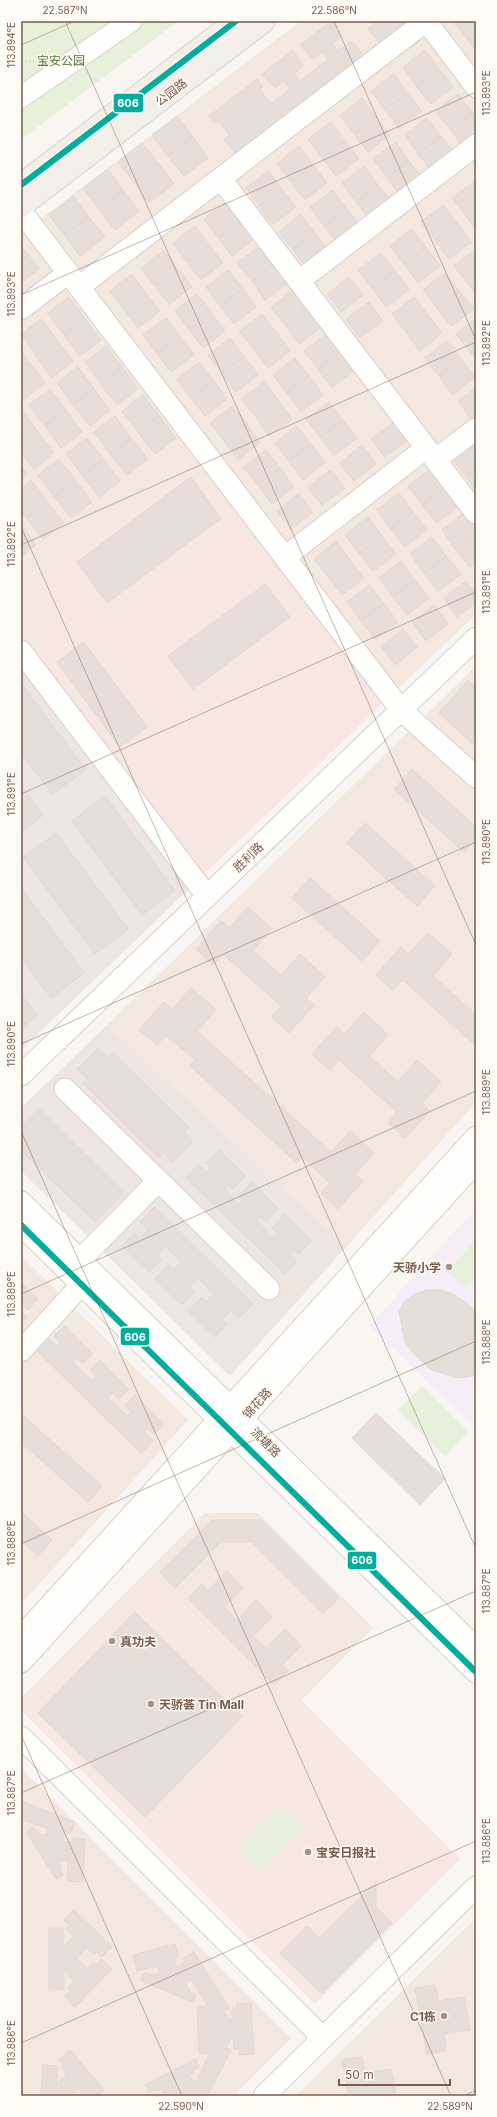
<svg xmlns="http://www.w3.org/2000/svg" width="497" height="2117" font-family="Inter,'Noto Sans SC',sans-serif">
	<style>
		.residential { fill: #f2e8de }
		.commercial { fill: #f6e8e1 }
		.industrial { fill: #ede5e0 }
		.education { fill: #f6eef6 }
		.green { fill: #e7f0db }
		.building { fill: #e6ded7; stroke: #e2d8d2 }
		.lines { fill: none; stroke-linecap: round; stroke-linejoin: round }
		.minor-casing { stroke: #d7d1cb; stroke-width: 23 }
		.major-casing { stroke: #dad1cc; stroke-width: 24 }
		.path { stroke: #dcd5d0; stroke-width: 2.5; stroke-dasharray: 1 3; stroke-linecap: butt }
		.minor { stroke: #fefefd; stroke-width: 21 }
		.major { stroke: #f3eee8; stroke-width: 22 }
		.bus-1-casing { stroke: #fffaf3; stroke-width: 9 }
		.bus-1 { stroke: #01ad9c; stroke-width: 6 }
		.ticks { fill: none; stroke: #7a5c4d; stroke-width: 1; stroke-opacity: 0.45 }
		.poi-dot { fill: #a69286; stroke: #fffaf3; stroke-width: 1.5 }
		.labels { text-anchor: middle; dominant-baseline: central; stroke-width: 3; stroke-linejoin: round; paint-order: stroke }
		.park-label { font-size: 12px; fill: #537a41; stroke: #fffaf3 }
		.street-label { font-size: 12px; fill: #7a5c4d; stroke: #fffaf3 }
		.poi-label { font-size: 12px; font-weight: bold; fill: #7a5c4d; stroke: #fffaf3; text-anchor: start }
		.line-badge { stroke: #fffaf3; stroke-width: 1.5 }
		.badge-label { font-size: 11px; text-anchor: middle; font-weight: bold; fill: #fff }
		.neatline { fill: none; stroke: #7a5c4d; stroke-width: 1.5 }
		.ticks-label { font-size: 10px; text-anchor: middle; fill: #7a5c4d }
	</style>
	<rect width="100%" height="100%" fill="#f9f5f0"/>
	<g class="residential">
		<polygon points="301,21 476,21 476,614 383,703 196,451 21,582 21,234"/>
		<polygon points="476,666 476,766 423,718"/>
		<polygon points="410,730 476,789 476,1102 346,1247 107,1025"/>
		<polygon points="21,1256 188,1420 21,1604"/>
		<polygon points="205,1513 258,1513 373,1628 290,1712 148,1570"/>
		<polygon points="21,1768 291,2038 233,2096 21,2096"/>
		<polygon points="476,1918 476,2096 296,2096"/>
	</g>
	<g class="commercial">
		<polygon points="196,451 383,703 203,875 21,636 21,582"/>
		<polygon points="148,1570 290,1712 301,1700 460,1859 315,2004 21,1710 21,1698"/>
	</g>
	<g class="industrial">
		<polygon points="21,665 190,888 21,1050"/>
		<polygon points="107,1025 346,1247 230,1376 21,1171 21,1108"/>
	</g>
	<polygon class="education" points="476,1208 476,1427 369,1326"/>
	<g class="green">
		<polygon points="21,21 178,21 21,140"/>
		<polygon points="476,1239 476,1276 466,1288 447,1272"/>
		<polygon points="422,1386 469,1432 445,1456 398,1410"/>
		<polygon points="281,1804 304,1826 260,1871 237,1848"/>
	</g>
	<g class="building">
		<polygon points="331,21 341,37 332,44 338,51 352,41 365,57 237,156 224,139 230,135 218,120 214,123 209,116 257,79 263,86 259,88 271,104 290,89 284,81 275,88 262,74 293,50 303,66 294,73 300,81 328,59 322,52 313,59 300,45"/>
		<polygon points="370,21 412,21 381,45 368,29 373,25"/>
		<polygon points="453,21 476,21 476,51"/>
		<polygon points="425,50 439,69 416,86 403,67"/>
		<polygon points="439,69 453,87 431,104 416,86"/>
		<polygon points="394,74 407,93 385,110 371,91"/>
		<polygon points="407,93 422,111 399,128 385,110"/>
		<polygon points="458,94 472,112 450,129 436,111"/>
		<polygon points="362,98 376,117 354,134 340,116"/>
		<polygon points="472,112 476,117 476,139 464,148 450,129"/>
		<polygon points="177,116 193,137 168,156 152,135"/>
		<polygon points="376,117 390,135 368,152 354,134"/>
		<polygon points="427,118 441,136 418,154 405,135"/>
		<polygon points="331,122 345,141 322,158 308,139"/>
		<polygon points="441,136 455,155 433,172 418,154"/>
		<polygon points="193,137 208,158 184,176 168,156"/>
		<polygon points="345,141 359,159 336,176 322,158"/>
		<polygon points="396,142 409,161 387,178 373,159"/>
		<polygon points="142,143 158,163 134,182 118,162"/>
		<polygon points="299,146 313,165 291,182 277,164"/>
		<polygon points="409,161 423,179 401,196 387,178"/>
		<polygon points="158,163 174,184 149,203 134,182"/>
		<polygon points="313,165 327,183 305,200 291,182"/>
		<polygon points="364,166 378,185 356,202 342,183"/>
		<polygon points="108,169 123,190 99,209 83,188"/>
		<polygon points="268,171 282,189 259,206 246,188"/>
		<polygon points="475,181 476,209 466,216 452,198"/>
		<polygon points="378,185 392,203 370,220 356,202"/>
		<polygon points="282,189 296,207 273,224 259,206"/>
		<polygon points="123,190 139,211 115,230 99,209"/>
		<polygon points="333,190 347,209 324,226 310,207"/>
		<polygon points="73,196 89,217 64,235 49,215"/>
		<polygon points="226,202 241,221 218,238 204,219"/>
		<polygon points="443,205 457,223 435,240 421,222"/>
		<polygon points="347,209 361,227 338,244 324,226"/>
		<polygon points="476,209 476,229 466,216"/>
		<polygon points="301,214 315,233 293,250 279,232"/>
		<polygon points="89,217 105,237 80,256 64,235"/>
		<polygon points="241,221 254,239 232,256 218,238"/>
		<polygon points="457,223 471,242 449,259 435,240"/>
		<polygon points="195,226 209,245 187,262 173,243"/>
		<polygon points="412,229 426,247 404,264 390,246"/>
		<polygon points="315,233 329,251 307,268 293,250"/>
		<polygon points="209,245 223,263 201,280 187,262"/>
		<polygon points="21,246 39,269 21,283"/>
		<polygon points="260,246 274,264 252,281 237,263"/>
		<polygon points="426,247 440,266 418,283 404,264"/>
		<polygon points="476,249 476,278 468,284 454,266"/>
		<polygon points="164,250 178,269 155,286 141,268"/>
		<polygon points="381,253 395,271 372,288 358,270"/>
		<polygon points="274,264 288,283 265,300 252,281"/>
		<polygon points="178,269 192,287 169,304 155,286"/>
		<polygon points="228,270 243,288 220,306 206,287"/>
		<polygon points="395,271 409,290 386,307 372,288"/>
		<polygon points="445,273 459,291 437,308 423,290"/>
		<polygon points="132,274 146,293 124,310 110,291"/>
		<polygon points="349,277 363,295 341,312 327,294"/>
		<polygon points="476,278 476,294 468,284"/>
		<polygon points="243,288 256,307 234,324 220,306"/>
		<polygon points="293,290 307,308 285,325 271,307"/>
		<polygon points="459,291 474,309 451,326 437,308"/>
		<polygon points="146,293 160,311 138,328 124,310"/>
		<polygon points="197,294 211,312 189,330 175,311"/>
		<polygon points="69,297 85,319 64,335 48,313"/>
		<polygon points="414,297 428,315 406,332 392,314"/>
		<polygon points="369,302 383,321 360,338 346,319"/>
		<polygon points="307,308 321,327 299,344 285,325"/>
		<polygon points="211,312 225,331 203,348 189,330"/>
		<polygon points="262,314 276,332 254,349 239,331"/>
		<polygon points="428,315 442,333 420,351 406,332"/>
		<polygon points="166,318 180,337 157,354 143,335"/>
		<polygon points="476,318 476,348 470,352 456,334"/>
		<polygon points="41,319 57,340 36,356 21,334"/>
		<polygon points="85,319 101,340 80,356 64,335"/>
		<polygon points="276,332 290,351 268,368 254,349"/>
		<polygon points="327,334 341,352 318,369 304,351"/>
		<polygon points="180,337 194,355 171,372 157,354"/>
		<polygon points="230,338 244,356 222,373 208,355"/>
		<polygon points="57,340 73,361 52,378 36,356"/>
		<polygon points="447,341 461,359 439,376 425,358"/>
		<polygon points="106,346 122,367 101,384 85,362"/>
		<polygon points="476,348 476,359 470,352"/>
		<polygon points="21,351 29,362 21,368"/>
		<polygon points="341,352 355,370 332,388 318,369"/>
		<polygon points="244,356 258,375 236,392 222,373"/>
		<polygon points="295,358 309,376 287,393 273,375"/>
		<polygon points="461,359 475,377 453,395 439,376"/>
		<polygon points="29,362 45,383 24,399 21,394 21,368"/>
		<polygon points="199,362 213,380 191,398 177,379"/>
		<polygon points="78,367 94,389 73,405 57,383"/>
		<polygon points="122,367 138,389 117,405 101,384"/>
		<polygon points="309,376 323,395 301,412 287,393"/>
		<polygon points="213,380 227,399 205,416 191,398"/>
		<polygon points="264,382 278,400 256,417 241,399"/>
		<polygon points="476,388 476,417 472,420 458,401"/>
		<polygon points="50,389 66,410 45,426 29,405"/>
		<polygon points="94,389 110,410 90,426 73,405"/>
		<polygon points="143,395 159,416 138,432 122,411"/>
		<polygon points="278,400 292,419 269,436 256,417"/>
		<polygon points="329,402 343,420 320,437 306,419"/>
		<polygon points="232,406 247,424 224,441 210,423"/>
		<polygon points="22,410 38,432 21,445 21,411"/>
		<polygon points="66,410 82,432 61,448 45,426"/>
		<polygon points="115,416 131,438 110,454 94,432"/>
		<polygon points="159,416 176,438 155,454 138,432"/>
		<polygon points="343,420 357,438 334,455 320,437"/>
		<polygon points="394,422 408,440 385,457 371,439"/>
		<polygon points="247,424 260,443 238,460 224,441"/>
		<polygon points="297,426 311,444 289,461 275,443"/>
		<polygon points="38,432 54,453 34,469 21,453 21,445"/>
		<polygon points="87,438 103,459 82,475 66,454"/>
		<polygon points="131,438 148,459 127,475 110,454"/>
		<polygon points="475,442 476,470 466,477 452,459"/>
		<polygon points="311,444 325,462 303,480 289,461"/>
		<polygon points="362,445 376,464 354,481 340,463"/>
		<polygon points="266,450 280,468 258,485 243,467"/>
		<polygon points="59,459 75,480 54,497 38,475"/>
		<polygon points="103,459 120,481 99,497 82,475"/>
		<polygon points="21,467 27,474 21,479"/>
		<polygon points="280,468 294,487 272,504 258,485"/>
		<polygon points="430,469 445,488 422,505 408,486"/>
		<polygon points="331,470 345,488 322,505 308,487"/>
		<polygon points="476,470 476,490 466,477"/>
		<polygon points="191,477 221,518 107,603 77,562"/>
		<polygon points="31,480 47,502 26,518 21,511 21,488"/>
		<polygon points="75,480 92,502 71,518 54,497"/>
		<polygon points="445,488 459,506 436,523 422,505"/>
		<polygon points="399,493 413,512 391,529 377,510"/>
		<polygon points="299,494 313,512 291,529 277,511"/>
		<polygon points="47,502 64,523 43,539 26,518"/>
		<polygon points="413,512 427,530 405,547 391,529"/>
		<polygon points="464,513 476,529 476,533 455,549 442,530"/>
		<polygon points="368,517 382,536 359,553 345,535"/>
		<polygon points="21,525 36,545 21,556"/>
		<polygon points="476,533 476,562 470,567 455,549"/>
		<polygon points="382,536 396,554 373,571 359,553"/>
		<polygon points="432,537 446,556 424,573 410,554"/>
		<polygon points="336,541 350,560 328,577 314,559"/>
		<polygon points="446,556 461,574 438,591 424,573"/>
		<polygon points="350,560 364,578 342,595 328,577"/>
		<polygon points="401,561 415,580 393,597 379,578"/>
		<polygon points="415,580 429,598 407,615 393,597"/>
		<polygon points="466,581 476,594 476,603 457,617 444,598"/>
		<polygon points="265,584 290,617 193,689 168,656"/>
		<polygon points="370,585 384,604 361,621 347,602"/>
		<polygon points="384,604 398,622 375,639 361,621"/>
		<polygon points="435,605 448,624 426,641 412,622"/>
		<polygon points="403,629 417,647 395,665 381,646"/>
		<polygon points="84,642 147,727 120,747 57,662"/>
		<polygon points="468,680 476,688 476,747 439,713"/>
		<polygon points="21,683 86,770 52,794 21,752"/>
		<polygon points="412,769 476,827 476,839 464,852 394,789"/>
		<polygon points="21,785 43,815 21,832"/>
		<polygon points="105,796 175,891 142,915 72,821"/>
		<polygon points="365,823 435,886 417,906 347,843"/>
		<polygon points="56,833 128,929 95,954 23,857"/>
		<polygon points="310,878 380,941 362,961 292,898"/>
		<polygon points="21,888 84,973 51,998 21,957"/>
		<polygon points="248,907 272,929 253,950 281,976 300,954 325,977 306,998 314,1005 289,1033 272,1017 281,1006 223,954 213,965 196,949 221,921 229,928"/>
		<polygon points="428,933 452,954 433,976 476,1015 476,1046 403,980 393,990 376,975 401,947 408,954"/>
		<polygon points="191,988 216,1010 197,1031 331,1152 350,1131 374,1153 355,1174 363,1181 338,1209 321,1193 330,1183 302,1157 297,1163 190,1066 195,1060 166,1035 157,1045 139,1030 164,1002 172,1009"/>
		<polygon points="21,994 37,1016 21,1028"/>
		<polygon points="364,1012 388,1035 369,1056 398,1082 417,1060 441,1082 422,1103 430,1111 405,1138 388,1123 397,1112 339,1060 330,1070 312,1054 337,1027 345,1034"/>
		<polygon points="98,1048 108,1057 113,1053 189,1127 184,1132 193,1141 173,1162 164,1153 159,1158 83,1083 88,1079 77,1069"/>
		<polygon points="39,1109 124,1192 95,1222 21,1150 21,1128"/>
		<polygon points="219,1150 246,1176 233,1189 228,1185 224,1189 239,1205 244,1200 239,1195 252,1182 278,1208 266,1221 261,1217 257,1221 272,1237 277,1232 272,1228 285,1214 311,1241 299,1254 294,1249 289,1254 297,1261 285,1274 186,1178 199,1165 207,1172 211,1168 206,1163"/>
		<polygon points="154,1207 253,1304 239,1318 231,1311 223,1319 227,1324 215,1337 188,1311 201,1298 206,1302 214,1294 198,1278 190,1287 195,1292 182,1305 155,1279 168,1265 173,1270 181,1262 165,1246 157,1255 162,1259 149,1272 122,1246 135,1233 140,1238 148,1229 140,1222"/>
		<polygon points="21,1283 38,1299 28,1310 21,1304"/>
		<polygon points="427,1290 440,1290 453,1294 467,1303 476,1312 476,1373 472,1376 457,1378 430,1369 415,1355 405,1342 399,1312 404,1302 415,1294"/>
		<polygon points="21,1311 27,1317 21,1323"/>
		<polygon points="64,1326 93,1354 83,1364 77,1358 73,1363 92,1381 96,1377 90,1370 100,1360 129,1389 119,1399 112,1393 108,1397 127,1416 131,1411 125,1405 135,1395 164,1424 154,1434 148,1428 144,1432 153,1441 141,1453 35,1349 47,1337 56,1346 61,1342 54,1336"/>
		<polygon points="376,1413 445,1479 420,1505 352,1438"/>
		<polygon points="21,1414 102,1486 88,1502 21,1442"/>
		<polygon points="21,1512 52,1540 38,1556 21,1540"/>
		<polygon points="212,1520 261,1520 339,1598 323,1613 252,1542 221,1542 175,1588 160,1572"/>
		<polygon points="227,1571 243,1588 224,1607 237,1620 256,1600 272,1617 253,1636 266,1648 285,1629 301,1646 282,1665 288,1671 274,1685 188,1598 202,1584 208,1591"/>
		<polygon points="135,1612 242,1717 145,1817 38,1713"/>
		<polygon points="21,1801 75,1822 70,1834 66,1832 62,1842 72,1842 73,1838 85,1839 83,1882 67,1881 68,1860 59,1862 62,1867 59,1868 63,1875 56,1879 26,1832 33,1827 37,1833 39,1832 42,1836 47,1834 48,1829 21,1819"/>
		<polygon points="376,1881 376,1907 392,1923 322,1994 280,1953 307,1926 319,1938"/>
		<polygon points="74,1910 112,1947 102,1957 96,1952 94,1955 87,1948 77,1958 87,1969 94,1962 96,1965 101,1959 112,1969 75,2007 65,1997 70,1991 67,1988 74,1981 64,1970 64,1989 49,1989 49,1928 63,1928 63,1947 74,1936 66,1929 70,1925 64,1920"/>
		<polygon points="175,1944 178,1957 174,1958 177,1968 185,1962 183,1959 194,1952 229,2008 224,2011 229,2019 232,2019 232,2009 237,2009 237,2004 251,2003 254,2054 239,2055 239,2049 234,2049 233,2039 230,2039 226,2048 231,2050 207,2096 164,2096 162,2089 157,2091 156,2089 149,2092 146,2084 196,2059 199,2067 193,2070 194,2073 189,2075 192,2080 196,2082 210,2053 199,2054 197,2007 208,2006 191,1979 188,1982 186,1987 190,1989 189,1992 196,1994 193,2002 141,1981 144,1973 151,1976 152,1973 157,1975 159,1970 158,1966 137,1971 133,1955"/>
		<polygon points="435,1985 438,2001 464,1997 470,2030 444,2034 446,2051 427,2054 415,1988"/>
		<polygon points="70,2050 104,2090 97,2096 90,2096 88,2094 85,2096 79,2089 71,2096 41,2096 43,2065 58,2066 56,2085 67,2075 61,2068 64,2065 59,2059"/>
		<polygon points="362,2057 365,2073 391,2069 396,2096 349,2096 342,2060"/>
	</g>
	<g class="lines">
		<g class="minor-casing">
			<g id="minor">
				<polyline points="21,97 131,21"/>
				<polyline points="221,179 476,513"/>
				<polyline points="21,211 401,710 476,777"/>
				<polyline points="299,281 476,145"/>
				<polyline points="79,287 426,21 476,87"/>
				<polyline points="21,309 68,273"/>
				<polyline points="435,460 476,429"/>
				<polyline points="285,557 426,448"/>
				<polyline points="21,651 207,896"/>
				<polyline points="21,1075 476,638"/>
				<polyline points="65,1089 269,1289"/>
				<polyline points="21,1202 476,1648"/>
				<polyline points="21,1225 476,1672"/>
				<polyline points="80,1260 158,1181"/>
				<polyline points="21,1351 82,1284"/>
				<polyline points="21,1637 476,1137"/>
				<polyline points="21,1662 476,1162"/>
				<polyline points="21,1737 323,2038"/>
				<polyline points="264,2096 476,1887"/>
			</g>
		</g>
		<g class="major-casing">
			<g id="major">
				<polyline points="21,185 236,21"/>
				<polyline points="21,206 264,21"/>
			</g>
		</g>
		<polyline class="path" points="21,61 40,61"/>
		<use href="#minor" class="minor"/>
		<use href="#major" class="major"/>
		<g class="bus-1-casing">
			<g id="bus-1">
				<polyline points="21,185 236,21"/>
				<polyline points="21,1225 476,1672"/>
			</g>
		</g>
		<use href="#bus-1" class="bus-1"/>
	</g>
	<path class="ticks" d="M65,21L476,945M334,21L476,340M21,45L75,21M21,295L476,92M21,527L476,1549M21,545L476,342M21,794L476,592M21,1044L476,842M21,1131L451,2096M21,1294L476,1091M21,1544L476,1341M21,1735L182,2096M21,1793L476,1591M21,2043L476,1841M464,2096L476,2090"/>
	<g class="poi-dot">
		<circle cx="449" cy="1267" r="4"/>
		<circle cx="112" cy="1641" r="4"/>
		<circle cx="151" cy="1704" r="4"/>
		<circle cx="308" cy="1852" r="4"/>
		<circle cx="444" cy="2016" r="4"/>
	</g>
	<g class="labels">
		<g class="park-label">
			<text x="61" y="60">宝安公园</text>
		</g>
		<g class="street-label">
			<text transform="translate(171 92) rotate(-37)">公园路</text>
			<text transform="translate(248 857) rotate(-44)">胜利路</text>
			<text transform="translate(257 1403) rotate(-48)">锦花路</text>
			<text transform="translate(266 1442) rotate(45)">流塘路</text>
		</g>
		<g class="poi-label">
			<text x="441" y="1267" text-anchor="end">天骄小学</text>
			<text x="120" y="1641">真功夫</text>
			<text x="159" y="1704">天骄荟 Tin Mall</text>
			<text x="316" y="1852">宝安日报社</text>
			<text x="436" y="2016" text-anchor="end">C1栋</text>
		</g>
	</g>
	<g class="line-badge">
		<rect x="113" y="93" width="31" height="20" rx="4" fill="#01ad9c"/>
		<rect x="120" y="1327" width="30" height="19" rx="4" fill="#01ad9c"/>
		<rect x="347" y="1551" width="30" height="19" rx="4" fill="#01ad9c"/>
	</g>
	<g class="badge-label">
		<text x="128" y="107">606</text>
		<text x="135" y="1341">606</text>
		<text x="362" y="1564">606</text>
	</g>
	<rect width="497" height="2117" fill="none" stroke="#fffaf3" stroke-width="44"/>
	<path d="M339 2079v6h111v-6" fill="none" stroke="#7a5c4d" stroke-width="2"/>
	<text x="345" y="2079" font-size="12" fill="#7a5c4d" stroke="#fffaf3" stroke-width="3" paint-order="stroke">50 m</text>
	<rect x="22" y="22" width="453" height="2073" class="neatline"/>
	<g class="ticks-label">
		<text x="65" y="14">22.587°N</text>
		<text x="334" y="14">22.586°N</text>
		<text transform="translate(11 45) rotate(-90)" y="4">113.894°E</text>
		<text transform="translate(486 93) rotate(-90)" y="4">113.893°E</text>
		<text transform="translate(11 294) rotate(-90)" y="4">113.893°E</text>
		<text transform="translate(486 343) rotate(-90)" y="4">113.892°E</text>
		<text transform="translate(11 544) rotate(-90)" y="4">113.892°E</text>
		<text transform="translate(486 592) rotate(-90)" y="4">113.891°E</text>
		<text transform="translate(11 794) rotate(-90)" y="4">113.891°E</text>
		<text transform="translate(486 842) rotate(-90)" y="4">113.890°E</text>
		<text transform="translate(11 1044) rotate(-90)" y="4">113.890°E</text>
		<text transform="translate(486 1092) rotate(-90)" y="4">113.889°E</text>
		<text transform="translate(11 1294) rotate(-90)" y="4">113.889°E</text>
		<text transform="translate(486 1342) rotate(-90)" y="4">113.888°E</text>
		<text transform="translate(11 1543) rotate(-90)" y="4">113.888°E</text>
		<text transform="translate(486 1591) rotate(-90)" y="4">113.887°E</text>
		<text transform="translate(11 1793) rotate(-90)" y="4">113.887°E</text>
		<text transform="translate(486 1841) rotate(-90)" y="4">113.886°E</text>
		<text transform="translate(11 2043) rotate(-90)" y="4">113.886°E</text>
		<text x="181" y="2110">22.590°N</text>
		<text x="450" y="2110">22.589°N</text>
	</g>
</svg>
